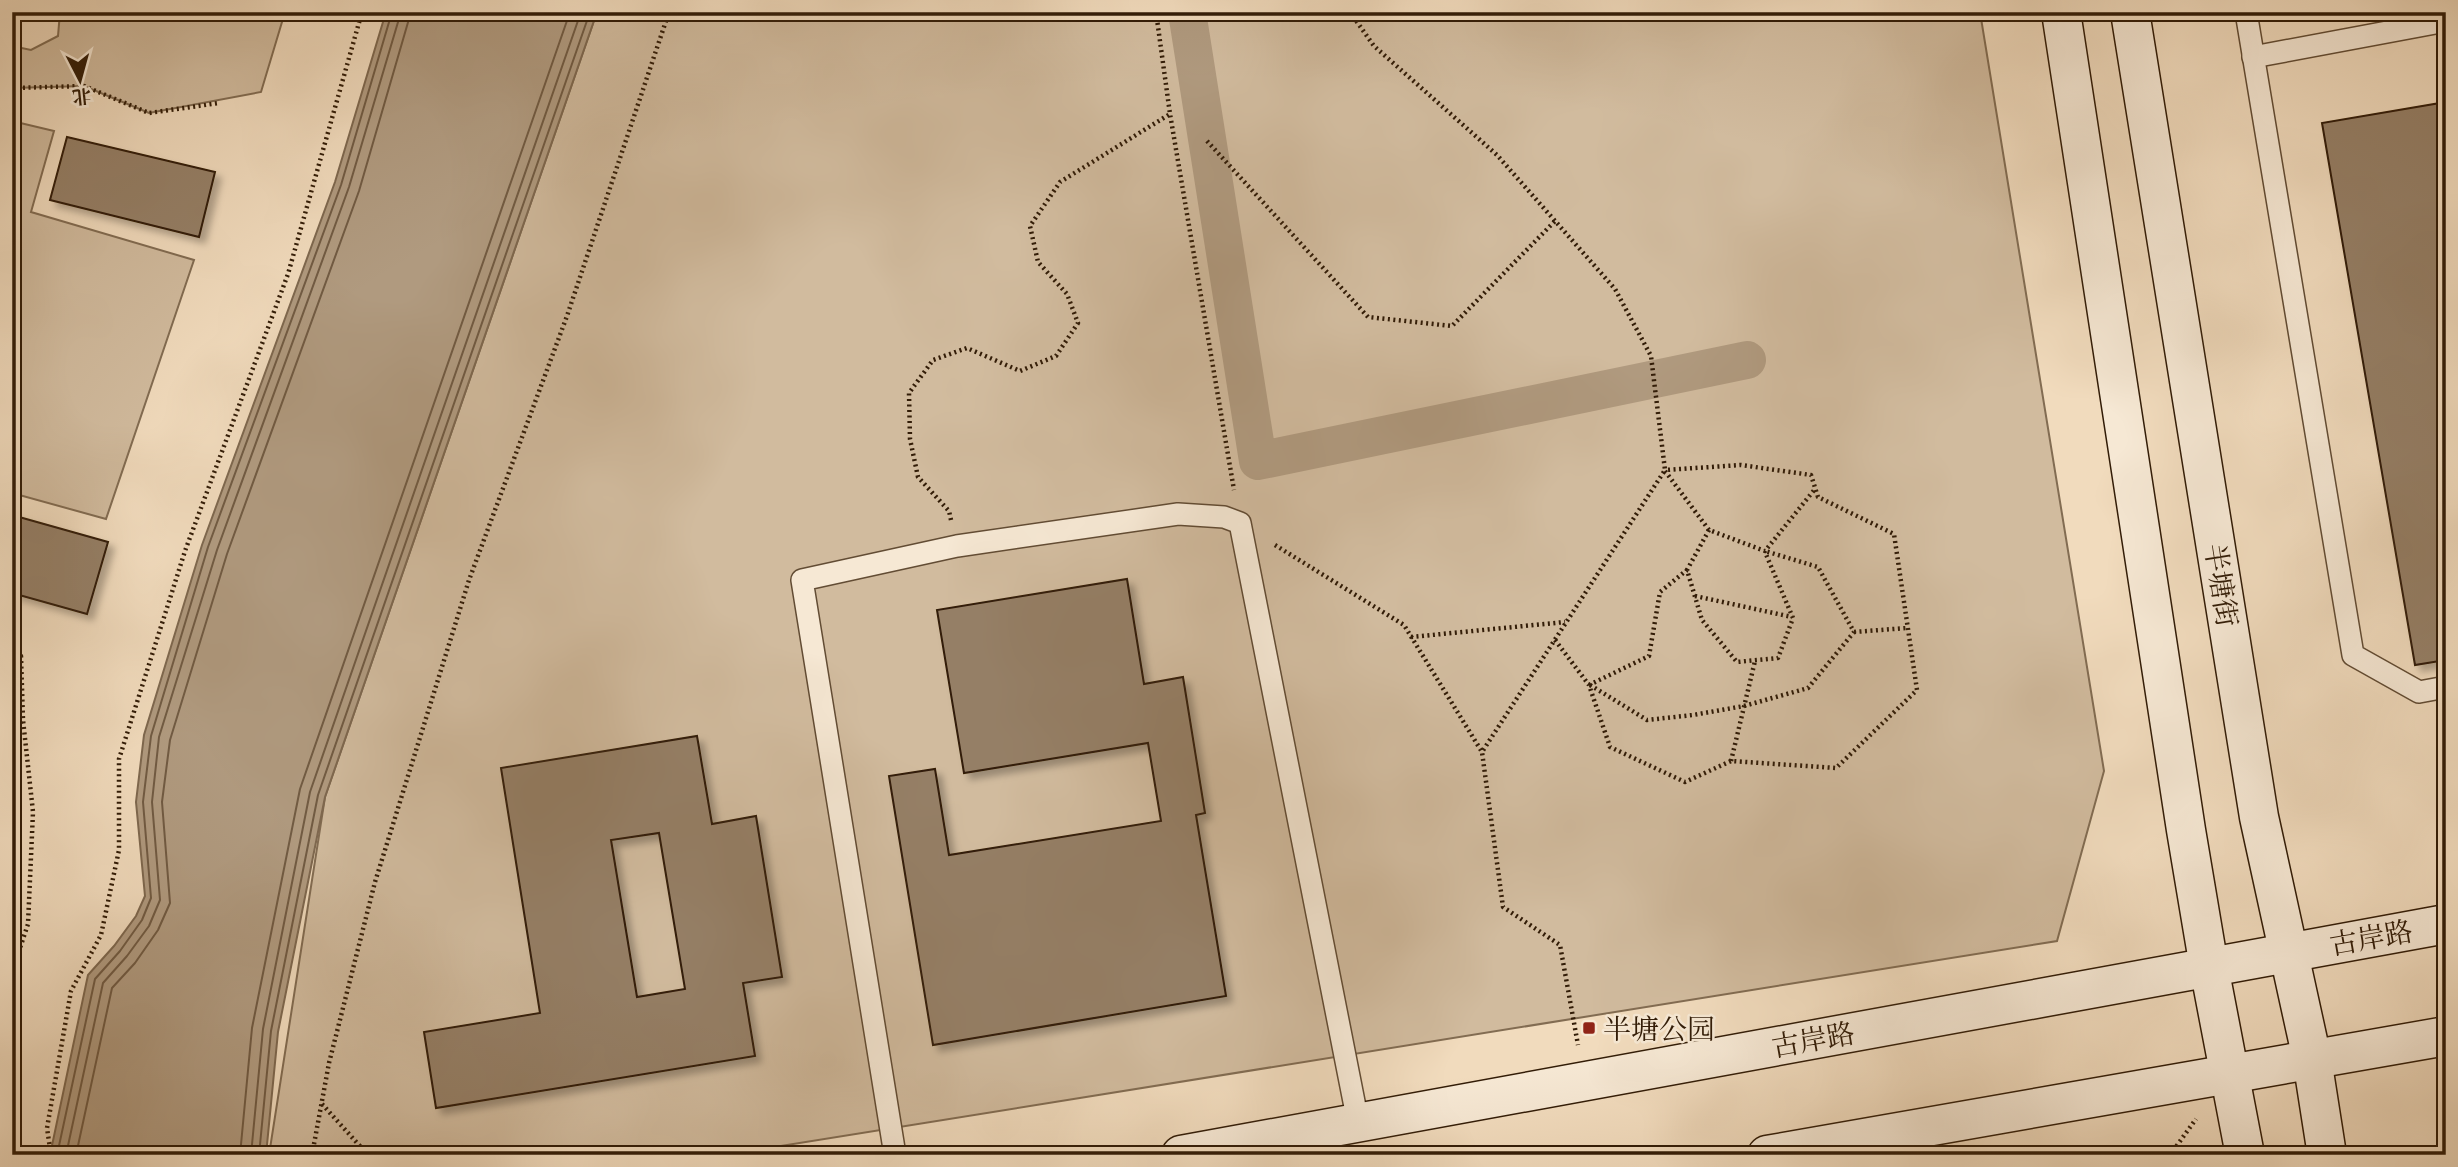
<svg xmlns="http://www.w3.org/2000/svg" width="2458" height="1167" font-family="'Gentium Book Plus','Noto Serif SC',serif">
	<style>
		.green { fill: #d1bb9e; stroke: #826c52; stroke-width: 2 }
		.water { fill: #b09a7f; stroke: #7e684f; stroke-width: 2 }
		.lines { fill: none; stroke-linecap: round; stroke-linejoin: round }
		.shore { stroke: #715b43; stroke-width: 2 }
		.canal { stroke: #b09a7f; stroke-width: 38 }
		.building { fill: #957f66; stroke: #321c07; stroke-width: 2; fill-rule: evenodd; filter: url(#shadow) }
		.lane-casing { stroke: #624c34; stroke-width: 24 }
		.secondary-casing { stroke: #321c07; stroke-width: 41 }
		.path { stroke: #321c07; stroke-width: 4.5; stroke-dasharray: 2 3.5; stroke-linecap: butt }
		.lane { stroke: #f6e8d4; stroke-width: 21 }
		.secondary { stroke: #f6e8d4; stroke-width: 38 }
		.poi-dot { fill: #8f2418; stroke: #f6e8d4; stroke-width: 2.5 }
		.labels { text-anchor: middle; dominant-baseline: central; stroke-width: 5; stroke-linejoin: round; paint-order: stroke }
		.street-label { font-size: 28px; fill: #321c07; stroke: #f6e8d4 }
		.poi-label { font-size: 28px; fill: #321c07; stroke: #f6e8d4; text-anchor: start }
	</style>
	<defs>
		<filter id="shadow"><feDropShadow dx="6" dy="6" stdDeviation="3.5" flood-color="#0004"/></filter>
	</defs>
	<rect width="100%" height="100%" fill="#f1dbbd"/>
	<filter id="stains"><feTurbulence type="fractalNoise" baseFrequency=".00286" numOctaves="4"/><feColorMatrix values="0 0 0 0 .2 0 0 0 0 .09 0 0 0 0 .02 0 0 0 .5 -.17"/></filter>
	<radialGradient id="worn" r=".72"><stop offset=".6" stop-color="#630" stop-opacity="0"/><stop offset="1" stop-color="#630" stop-opacity=".3"/></radialGradient>
	<g class="green">
		<polygon points="60,12 285,12 261,92 149,113 84,86 12,88 12,46 31,50 58,36"/>
		<polygon points="597,12 1980,12 2104,771 2057,941 725,1155 269,1155 325,797"/>
		<polygon points="12,121 54,131 31,212 194,260 106,519 12,493"/>
	</g>
	<polygon class="water" points="386,12 597,12 325,797 278,1032 266,1155 50,1155 88,975 114,946 136,916 145,896 136,802 144,735 202,545 335,182"/>
	<g class="lines">
		<g class="shore">
			<polyline points="57,1155 95,979 120,951 142,920 151,898 143,802 151,736 208,547 341,185 392,12"/>
			<polyline points="66,1155 103,983 127,956 149,926 160,900 152,802 159,737 217,550 349,187 401,12"/>
			<polyline points="76,1155 112,988 135,963 158,930 170,903 162,802 170,740 227,554 359,191 411,12"/>
			<polyline points="240,1155 252,1028 300,789 570,12"/>
			<polyline points="251,1155 263,1029 310,792 581,12"/>
			<polyline points="259,1155 271,1031 318,795 590,12"/>
		</g>
		<polyline class="canal" points="1187,12 1258,461 1747,360"/>
	</g>
	<g class="building">
		<polygon points="2446,102 2446,660 2415,665 2322,123"/>
		<polygon points="67,137 215,172 199,237 50,200"/>
		<polygon points="12,515 108,542 87,614 12,593"/>
		<polygon points="1127,579 1144,684 1183,677 1205,813 1196,815 1226,996 933,1045 889,776 935,769 949,855 1161,821 1148,743 964,773 937,610"/>
		<path d="M697,736L712,824L756,816L782,977L743,983L755,1056L436,1108L424,1032L540,1013L501,768ZM659,833L685,989L637,997L611,840Z"/>
	</g>
	<g class="lines">
		<g class="lane-casing">
			<g id="lane">
				<polyline points="2246,12 2353,655 2419,692 2446,687"/>
				<polyline points="2253,57 2446,21"/>
				<polyline points="895,1155 802,580 957,546 1178,514 1224,517 1240,523 1358,1122"/>
			</g>
		</g>
		<g class="secondary-casing">
			<g id="secondary">
				<polyline points="2061,12 2186,830 2209,967 2245,1155"/>
				<polyline points="2130,12 2259,817 2312,1059 2327,1155"/>
				<polyline points="1181,1155 2446,924"/>
				<polyline points="1767,1155 2446,1036"/>
			</g>
		</g>
		<g class="path">
			<polyline points="1156,12 1170,114 1234,490"/>
			<polyline points="1350,12 1374,46 1497,155 1615,289 1651,356 1665,470 1482,752 1503,907 1560,945 1578,1045"/>
			<polyline points="12,88 84,86 149,113 219,103"/>
			<polyline points="1207,141 1368,317 1452,326 1555,221"/>
			<polyline points="1665,471 1709,530 1765,551 1815,489"/>
			<polyline points="951,520 949,511 918,477 910,439 909,393 933,360 967,348 1020,371 1056,356 1078,323 1067,294 1038,262 1030,226 1060,182 1170,114"/>
			<polyline points="1709,530 1687,570 1702,620 1737,662 1778,658 1793,618 1765,552"/>
			<polyline points="1275,545 1404,625 1482,752"/>
			<polyline points="1695,596 1792,617"/>
			<polyline points="1854,632 1907,628"/>
			<polyline points="1411,637 1565,622"/>
			<polyline points="1555,640 1589,685 1610,747 1685,782 1731,761 1836,768 1917,690 1894,534 1818,497 1811,475 1741,465 1665,470"/>
			<polyline points="12,649 21,656 23,720 33,812 28,924 19,951 12,956"/>
			<polyline points="1589,685 1649,656 1660,592 1687,570"/>
			<polyline points="1590,685 1647,720 1693,715 1744,706 1808,688 1854,632 1818,567 1765,551"/>
			<polyline points="12,729 22,721"/>
			<polyline points="1731,761 1755,661"/>
			<polyline points="322,1104 368,1155"/>
			<polyline points="51,1155 47,1128 71,991 101,935 119,850 119,759 185,551 288,274 362,12"/>
			<polyline points="312,1155 329,1063 375,882 469,580 567,316 669,12"/>
			<polyline points="2170,1155 2196,1119"/>
		</g>
		<use href="#lane" class="lane"/>
		<use href="#secondary" class="secondary"/>
	</g>
	<rect class="poi-dot" x="1582" y="1021" width="14" height="14" rx="3.5"/>
	<g class="labels">
		<g class="street-label">
			<text transform="translate(2222 585) rotate(81)">半塘街</text>
			<text transform="translate(2371 937) rotate(-10)">古岸路</text>
			<text transform="translate(1813 1039) rotate(-10)">古岸路</text>
		</g>
		<g class="poi-label">
			<text x="1603" y="1028">半塘公园</text>
		</g>
	</g>
	<rect width="2458" height="1167" fill="none" stroke="#f1dbbd" stroke-width="42"/>
	<rect x="14" y="14" width="2430" height="1139" fill="none" stroke="#321c07" stroke-width="3.5"/>
	<rect x="21" y="21" width="2416" height="1125" fill="none" stroke="#321c07" stroke-width="2"/>
	<g transform="translate(80 80) rotate(174)" stroke="#f6e8d4" stroke-width="5" paint-order="stroke">
	<path d="M0-5L12 26L0 18L-12 26Z" fill="#321c07"/>
	<text y="-10" font-size="19" font-weight="bold" text-anchor="middle" fill="#321c07">北</text>
	</g>
	<rect width="100%" height="100%" filter="url(#stains)"/>
	<rect width="100%" height="100%" fill="url(#worn)"/>
</svg>
